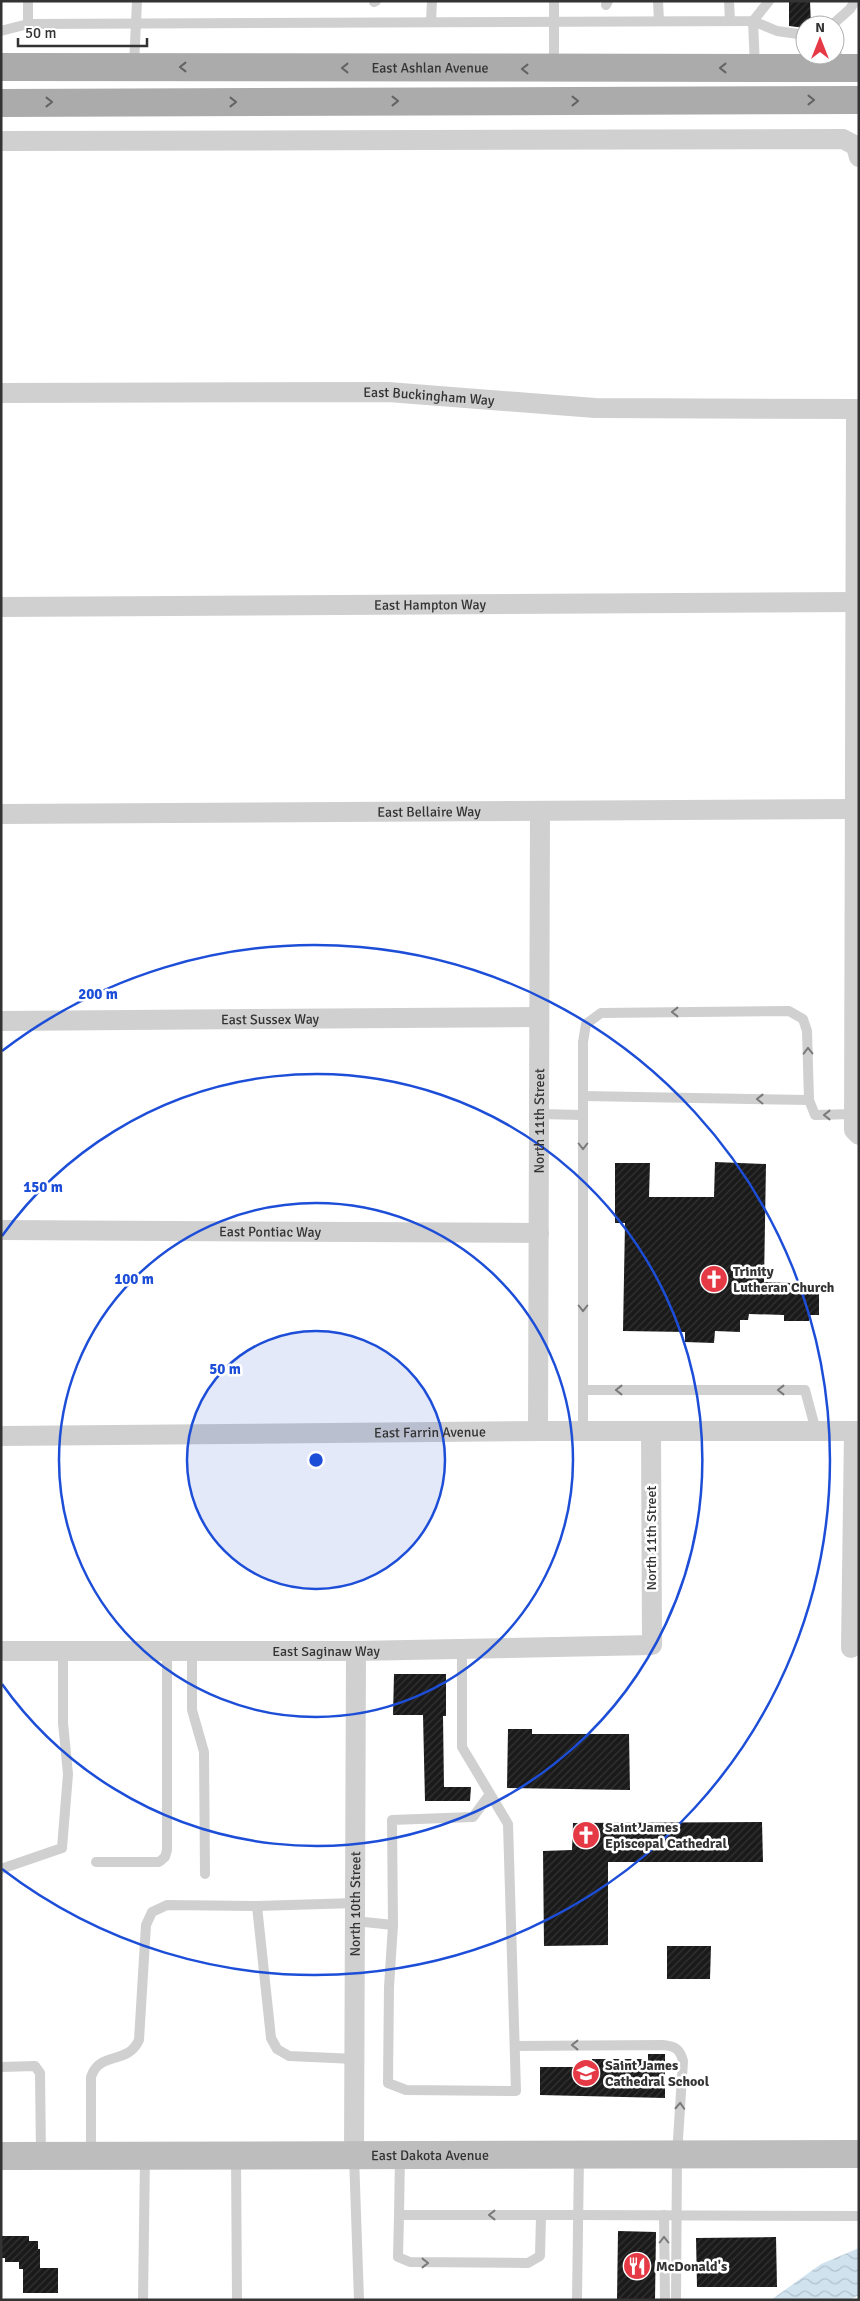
<svg xmlns="http://www.w3.org/2000/svg" width="860" height="2301" font-family="Signika,sans-serif">
	<style>
		.water { fill: url(#water-waves) }
		.building { fill: url(#building-hatch) }
		.lines { fill: none; stroke-linecap: round; stroke-linejoin: round }
		.lane { stroke: #d0d0d0; stroke-width: 10 }
		.street { stroke: #d0d0d0; stroke-width: 20 }
		.secondary { stroke: #bdbdbd; stroke-width: 28 }
		.primary { stroke: #ababab; stroke-width: 28 }
		.oneway { stroke: #636363 }
		.oneway2 { stroke: #7a7a7a }
		.ring { fill: none; stroke: #1d4ed8; stroke-width: 2.5 }
		.labels { text-anchor: middle; dominant-baseline: central; stroke-width: 5; stroke-linejoin: round; paint-order: stroke }
		.street-label { font-size: 14px; fill: #333; stroke: #fff }
		.poi-label { font-size: 14px; font-weight: bold; fill: #333; stroke: #fff; text-anchor: start }
		.centre { fill: #1d4ed8; stroke: #fff; stroke-width: 2.5 }
		.ring-label { font-size: 15px; text-anchor: middle; font-weight: bold; fill: #1d4ed8; stroke: #fff; stroke-width: 5; stroke-linejoin: round; paint-order: stroke }
	</style>
	<defs>
		<pattern id="water-waves" width="16" height="10" patternUnits="userSpaceOnUse" patternTransform="scale(1.25)"><rect width="16" height="10" fill="#cfe2ee"/><path d="M0 5q4-4 8 0t8 0" fill="none" stroke="#b2c2cd"/></pattern>
		<pattern id="building-hatch" width="6" height="6" patternUnits="userSpaceOnUse" patternTransform="scale(1.25)"><rect width="6" height="6" fill="#1a1a1a"/><path d="M-1 1l2-2M0 6l6-6M5 7l2-2" fill="none" stroke="#333"/></pattern>
	</defs>
	<rect width="100%" height="100%" fill="#fff"/>
	<polygon class="water" points="859,2248 859,2295 849,2300 771,2300 821,2264"/>
	<g class="building">
		<polygon points="789,1 810,1 811,25 805,25 805,28 789,26"/>
		<polygon points="715,1162 766,1164 764,1282 819,1284 819,1315 809,1315 809,1321 784,1321 784,1315 749,1314 748,1320 740,1320 740,1332 715,1331 714,1343 685,1342 685,1332 623,1331 625,1223 615,1223 615,1163 650,1163 649,1197 714,1197"/>
		<polygon points="394,1674 446,1674 446,1716 443,1716 444,1787 471,1787 470,1801 425,1801 423,1715 393,1715"/>
		<polygon points="508,1729 532,1729 532,1734 629,1734 630,1790 507,1788"/>
		<polygon points="762,1822 763,1862 608,1862 608,1945 544,1946 543,1851 572,1850 573,1823"/>
		<polygon points="667,1946 711,1946 710,1979 667,1979"/>
		<polygon points="648,2054 665,2054 665,2098 540,2095 540,2067 592,2067 592,2059 648,2059"/>
		<polygon points="618,2231 656,2232 655,2300 617,2300"/>
		<polygon points="1,2236 29,2236 29,2241 38,2241 38,2249 40,2249 40,2268 58,2268 58,2293 23,2293 23,2269 19,2269 19,2262 5,2262 5,2258 1,2258"/>
		<polygon points="776,2237 777,2287 697,2287 696,2238"/>
	</g>
	<g class="lines">
		<g class="lane">
			<polyline points="658,1 659,21"/>
			<polyline points="729,1 730,21"/>
			<polyline points="374,2 376,1"/>
			<polyline points="606,5 608,1"/>
			<polyline points="431,21 432,1"/>
			<polyline points="28,24 28,1"/>
			<polyline points="832,25 850,9 855,1"/>
			<polyline points="1,31 28,24 753,21 769,1"/>
			<polyline points="835,40 838,66"/>
			<polyline points="134,65 137,1"/>
			<polyline points="755,67 753,21 777,31 805,35"/>
			<polyline points="554,68 554,1"/>
			<polyline points="583,1096 809,1100"/>
			<polyline points="539,1114 583,1115"/>
			<polyline points="583,1390 805,1390 816,1431"/>
			<polyline points="583,1431 583,1042 586,1024 601,1013 789,1011 803,1019 807,1031 809,1100 815,1115 854,1114"/>
			<polyline points="192,1651 192,1710 204,1752 205,1874"/>
			<polyline points="96,1862 159,1862 165,1857 167,1850 167,1651"/>
			<polyline points="1,1869 62,1848 68,1774 63,1723 63,1651"/>
			<polyline points="257,1906 271,2038 277,2049 289,2056 355,2059"/>
			<polyline points="355,1921 393,1925 389,1987 388,2083 406,2090 516,2091 508,1824 462,1747 462,1649"/>
			<polyline points="393,1925 392,1820 473,1817 490,1794"/>
			<path d="M515,2046L663,2045C675,2046 680,2049 683,2061L677,2155L676,2300"/>
			<polyline points="1,2067 35,2066 40,2073 41,2155"/>
			<path d="M91,2156V2077C100,2050 127,2066 139,2040L146,1925L152,1912L167,1905L257,1906L355,1903"/>
			<polyline points="354,2156 359,2300"/>
			<polyline points="236,2157 237,2300"/>
			<polyline points="399,2215 400,2156"/>
			<polyline points="541,2215 540,2256 528,2263 410,2262 398,2257 399,2215 578,2215 859,2216"/>
			<polyline points="664,2215 665,2300"/>
			<polyline points="143,2300 145,2157"/>
			<polyline points="577,2300 579,2156"/>
		</g>
		<g class="street">
			<polyline points="1,141 843,139 856,146 859,157"/>
			<path id="s1" d="M1,393L388,392L595,408L856,409L854,1130L859,1135"/>
			<path id="s2" d="M1,607L859,602"/>
			<path id="s3" d="M1,814L855,809"/>
			<path id="s4" d="M1,1021L539,1017"/>
			<path id="s5" d="M1,1230L539,1233"/>
			<path id="s6" d="M538,1431L540,811"/>
			<path id="s7" d="M1,1436L538,1431H859"/>
			<polyline points="851,1648 854,1431"/>
			<path id="s8" d="M1,1651H356L652,1645L651,1431"/>
			<path id="s9" d="M354,2155L356,1651"/>
		</g>
		<path class="secondary" id="s10" d="M1,2156L859,2154"/>
		<g class="primary">
			<path id="s11" d="M1,67L859,68"/>
			<polyline points="1,103 859,100"/>
		</g>
	</g>
	<defs><path id="oneway-chevron" d="M-2-3.5L2.5 0L-2 3.5" fill="none" stroke-width="1.6" stroke-linecap="round" stroke-linejoin="round" transform="scale(1.25)"/></defs>
	<g class="oneway">
		<use href="#oneway-chevron" transform="translate(183 67) rotate(-180)"/>
		<use href="#oneway-chevron" transform="translate(345 68) rotate(-180)"/>
		<use href="#oneway-chevron" transform="translate(723 68) rotate(180)"/>
		<use href="#oneway-chevron" transform="translate(525 69) rotate(-180)"/>
		<use href="#oneway-chevron" transform="translate(811 100)"/>
		<use href="#oneway-chevron" transform="translate(395 101)"/>
		<use href="#oneway-chevron" transform="translate(575 101)"/>
		<use href="#oneway-chevron" transform="translate(49 102)"/>
		<use href="#oneway-chevron" transform="translate(233 102)"/>
	</g>
	<g class="oneway2">
		<use href="#oneway-chevron" transform="translate(675 1012) rotate(180)"/>
		<use href="#oneway-chevron" transform="translate(808 1051) rotate(-91)"/>
		<use href="#oneway-chevron" transform="translate(760 1099) rotate(-179)"/>
		<use href="#oneway-chevron" transform="translate(827 1115) rotate(180)"/>
		<use href="#oneway-chevron" transform="translate(583 1146) rotate(90)"/>
		<use href="#oneway-chevron" transform="translate(583 1308) rotate(90)"/>
		<use href="#oneway-chevron" transform="translate(619 1390) rotate(180)"/>
		<use href="#oneway-chevron" transform="translate(781 1390) rotate(180)"/>
		<use href="#oneway-chevron" transform="translate(575 2045) rotate(180)"/>
		<use href="#oneway-chevron" transform="translate(680 2106) rotate(-87)"/>
		<use href="#oneway-chevron" transform="translate(492 2215) rotate(180)"/>
		<use href="#oneway-chevron" transform="translate(664 2240) rotate(-90)"/>
		<use href="#oneway-chevron" transform="translate(425 2263)"/>
	</g>
	<circle cx="316" cy="1460" r="129" fill="#1d4ed8" fill-opacity=".12"/>
	<g class="ring">
		<circle cx="316" cy="1460" r="129"/>
		<circle cx="316" cy="1460" r="257"/>
		<path d="M2 1236A386 386 0 1 1 2 1684"/>
		<path d="M2 1051A515 515 0 1 1 2 1869"/>
	</g>
	<defs>
		<g id="church-disc" transform="scale(1.4375)"><circle r="9.5" fill="#e63946" stroke="#fff"/><path d="M-1.2-6h2.4v3.5h3.3v2.4h-3.3V6h-2.4V-.1h-3.3v-2.4h3.3Z" fill="#fff"/></g>
		<g id="school-disc" transform="scale(1.4375)"><circle r="9.5" fill="#e63946" stroke="#fff"/><path d="M0-5L7-2L0 1L-7-2ZM-4 1L0 2.5L4 1V4Q0 6-4 4Z" fill="#fff"/></g>
		<g id="restaurant-disc" transform="scale(1.4375)"><circle r="9.5" fill="#e63946" stroke="#fff"/><path d="M-5-6h1v4h1v-4h1v4h1v-4h1v5L-1.5 .5V6h-2V.5L-5-1ZM5-6V6H3V1.5H1.5Q1.5-4 5-6Z" fill="#fff"/></g>
	</defs>
	<g fill-rule="evenodd">
		<use href="#church-disc" x="714" y="1279"/>
		<use href="#church-disc" x="586" y="1835"/>
		<use href="#school-disc" x="586" y="2073"/>
		<use href="#restaurant-disc" x="637" y="2266"/>
	</g>
	<g class="labels">
		<g class="street-label">
			<text stroke="none"><textPath href="#s11" startOffset="429">East Ashlan Avenue</textPath></text>
			<text stroke="none"><textPath href="#s1" startOffset="428">East Buckingham Way</textPath></text>
			<text stroke="none"><textPath href="#s2" startOffset="429">East Hampton Way</textPath></text>
			<text stroke="none"><textPath href="#s3" startOffset="428">East Bellaire Way</textPath></text>
			<text stroke="none"><textPath href="#s4" startOffset="269">East Sussex Way</textPath></text>
			<text stroke="none"><textPath href="#s6" startOffset="310">North 11th Street</textPath></text>
			<text stroke="none"><textPath href="#s5" startOffset="269">East Pontiac Way</textPath></text>
			<text stroke="none"><textPath href="#s7" startOffset="429">East Farrin Avenue</textPath></text>
			<text transform="translate(651 1538) rotate(-90)">North 11th Street</text>
			<text stroke="none"><textPath href="#s8" startOffset="325">East Saginaw Way</textPath></text>
			<text stroke="none"><textPath href="#s9" startOffset="251">North 10th Street</textPath></text>
			<text stroke="none"><textPath href="#s10" startOffset="429">East Dakota Avenue</textPath></text>
		</g>
		<g class="poi-label">
			<text x="733" y="1271">Trinity<tspan x="733" dy="16">Lutheran Church</tspan></text>
			<text x="605" y="1827">Saint James<tspan x="605" dy="16">Episcopal Cathedral</tspan></text>
			<text x="605" y="2065">Saint James<tspan x="605" dy="16">Cathedral School</tspan></text>
			<text x="656" y="2266">McDonald's</text>
		</g>
	</g>
	<circle cx="316" cy="1460" r="8" class="centre"/>
	<g class="ring-label">
		<text x="98" y="999">200 m</text>
		<text x="43" y="1192">150 m</text>
		<text x="134" y="1284">100 m</text>
		<text x="225" y="1374">50 m</text>
	</g>
	<rect width="860" height="2301" fill="none" stroke="#333333" stroke-width="5"/>
	<g transform="translate(820 40)"><circle r="24" fill="#ffffff" stroke="#adadad"/>
	<path d="M0-4L9 19L0 12L-9 19Z" fill="#e63946"/>
	<text y="-8" font-size="14" font-weight="bold" text-anchor="middle" fill="#333333">N</text>
	</g>
	<path d="M18 38v8h129v-8" fill="none" stroke="#333333" stroke-width="2.5"/>
	<text x="25" y="38" font-size="15" fill="#333333" stroke="#ffffff" stroke-width="4" paint-order="stroke">50 m</text>
</svg>
